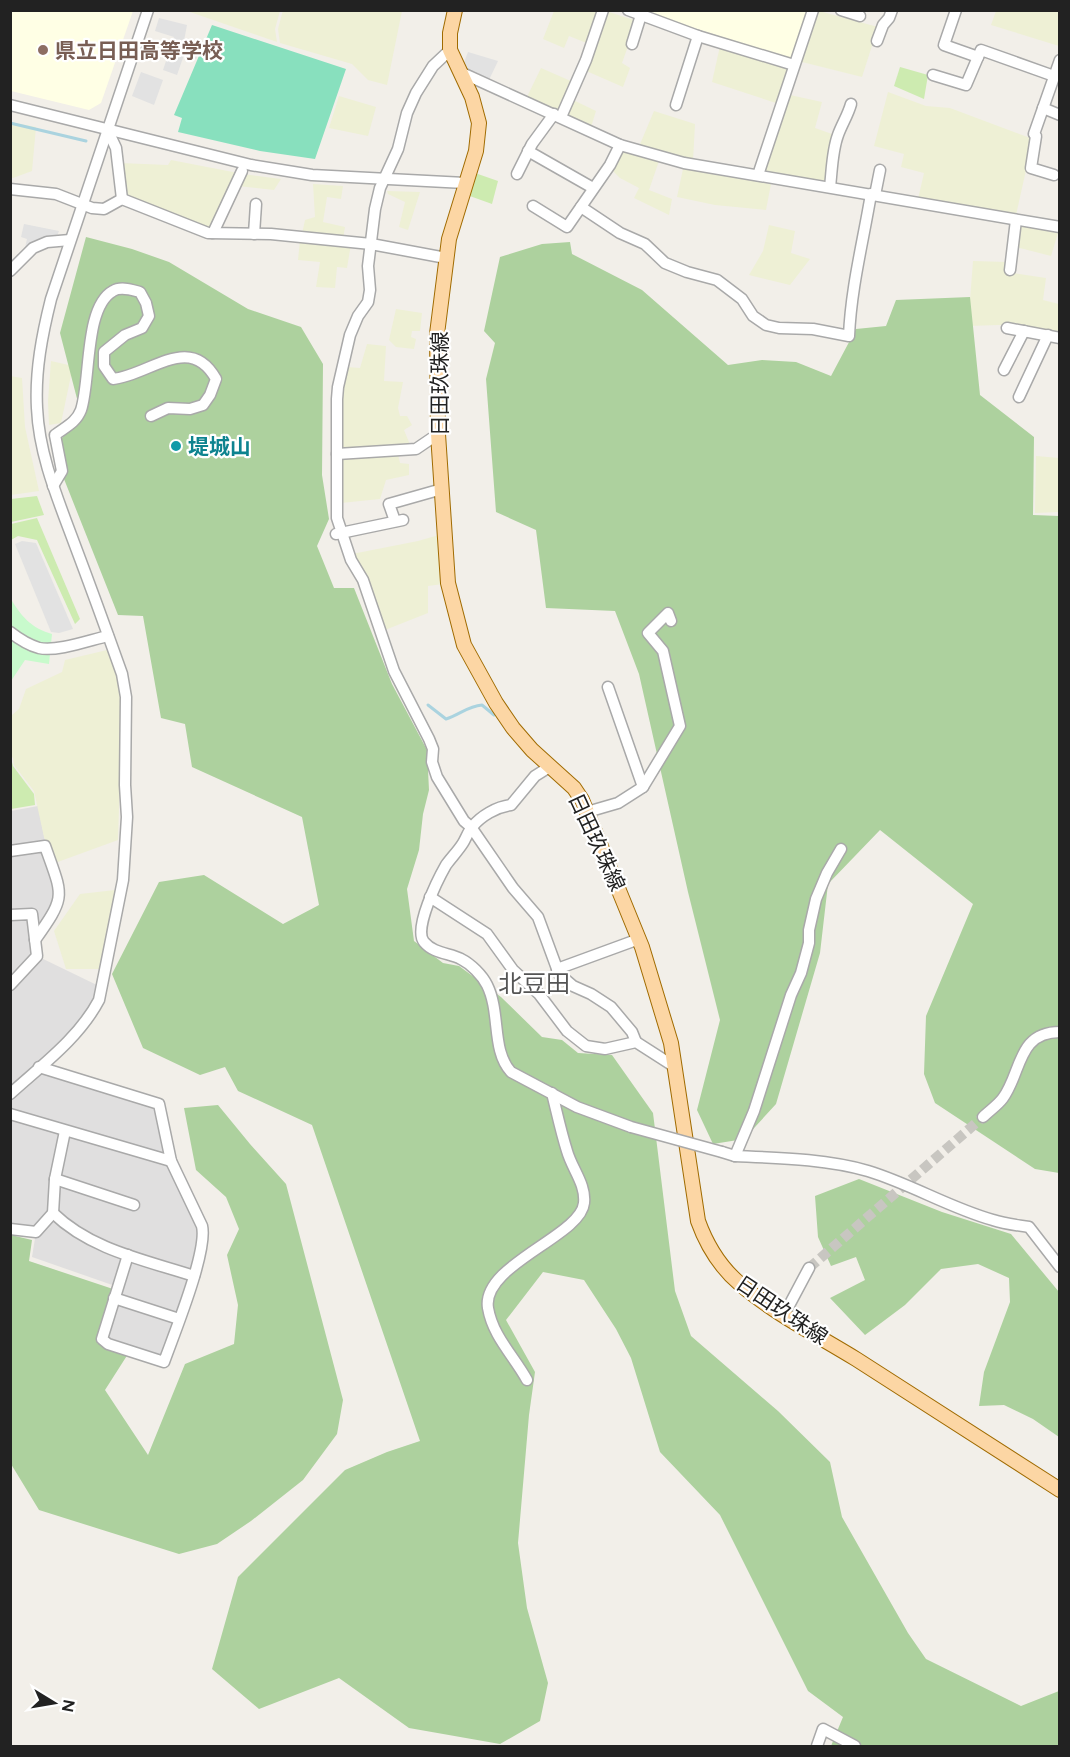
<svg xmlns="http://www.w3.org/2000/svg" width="1070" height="1757" font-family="Figtree,'Noto Sans JP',sans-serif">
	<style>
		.residential { fill: #e0dfdf }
		.education { fill: #ffffe5 }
		.farmland { fill: #eef0d5 }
		.grass { fill: #cdebb0 }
		.forest { fill: #add19e }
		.park { fill: #c8facc }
		.pitch { fill: #88e0be }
		.parking { fill: #e2e2e2 }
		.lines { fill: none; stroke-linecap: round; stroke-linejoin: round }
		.stream { stroke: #aad3df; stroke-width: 3 }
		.minor-tunnel { stroke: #c8c6c1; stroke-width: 10; stroke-dasharray: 10 5; stroke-linecap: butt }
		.minor-casing { stroke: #a9a9a9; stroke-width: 13 }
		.major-casing { stroke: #a06b00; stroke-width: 16 }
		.minor { stroke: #fff; stroke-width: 10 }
		.major { stroke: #fcd6a4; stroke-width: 14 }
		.minor-bridge-casing { stroke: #a9a9a9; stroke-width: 13; stroke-linecap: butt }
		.minor-bridge { stroke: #fff; stroke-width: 10 }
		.education-dot { fill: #8d6e63; stroke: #fff; stroke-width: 2 }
		.culture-dot { fill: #0f9aa8; stroke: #fff; stroke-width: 2 }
		.labels { text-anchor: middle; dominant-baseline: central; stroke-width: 4.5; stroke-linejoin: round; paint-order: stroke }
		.education-label { font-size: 21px; font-weight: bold; fill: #785e54; stroke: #fff; text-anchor: start }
		.street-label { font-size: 21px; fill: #222; stroke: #fff }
		.culture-label { font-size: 21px; font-weight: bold; fill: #0d838f; stroke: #fff; text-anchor: start }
		.quarter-label { font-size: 24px; fill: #555; stroke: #fff }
	</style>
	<rect width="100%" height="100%" fill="#f2efe9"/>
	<polygon class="residential" points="38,806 58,905 35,940 37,956 101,987 95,1007 40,1067 159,1104 171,1161 204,1235 164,1362 102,1339 118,1287 32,1257 36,1232 11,1229 11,811"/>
	<g class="education">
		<polygon points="11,10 133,11 101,103 89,110 11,91"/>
		<polygon points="641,11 807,11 791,59"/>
	</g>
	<g class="farmland">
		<polygon points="283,10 402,11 387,85 368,80 352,64 280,43 278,29"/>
		<polygon points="187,11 280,11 275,29 277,42"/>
		<polygon points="554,11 599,11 589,44 569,36 564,48 543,39"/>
		<polygon points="606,11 637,21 622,63 630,68 623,87 584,70"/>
		<polygon points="819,11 878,27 862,77 802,62"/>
		<polygon points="996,11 1059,11 1059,46 991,25"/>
		<polygon points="720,46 790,67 776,103 712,82"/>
		<polygon points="541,68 573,82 560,114 526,99"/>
		<polygon points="888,92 926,106 950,108 1033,139 1016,215 918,199 924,173 901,167 904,154 874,146"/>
		<polygon points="790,95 822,102 815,128 832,134 825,183 763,174"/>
		<polygon points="339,96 376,107 368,136 329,128"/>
		<polygon points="571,99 596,111 591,127 564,114"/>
		<polygon points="654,111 695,124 693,161 638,149"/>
		<polygon points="10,122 36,127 32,171 13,178 11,177"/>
		<polygon points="621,149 659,161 649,190 672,199 669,215 634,198 639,188 620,178 611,169"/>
		<polygon points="171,160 238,173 212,230 125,196 120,163 168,165"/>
		<polygon points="683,169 771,184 766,210 715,205 677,197"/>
		<polygon points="243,174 281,179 274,190 238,186"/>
		<polygon points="313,184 343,186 341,199 327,197 323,222 345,227 343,239 302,234 305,220 315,217"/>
		<polygon points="387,191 420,192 408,230 399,227 405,202 388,194"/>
		<polygon points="769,225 795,231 791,253 810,259 790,285 749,275 763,251"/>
		<polygon points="1020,226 1058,233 1051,256 1016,247"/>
		<polygon points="300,240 351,244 347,268 337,267 335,288 316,287 320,262 298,260"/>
		<polygon points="973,261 1007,262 1007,272 1046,278 1043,300 1059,304 1059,336 999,325 968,326"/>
		<polygon points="396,309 422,313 420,331 412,331 411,337 416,339 414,349 396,347 389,340"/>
		<polygon points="367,344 386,346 384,381 403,382 398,408 400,416 407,416 412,425 404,430 411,447 342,451 342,388 347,367 360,368"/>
		<polygon points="51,361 73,366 61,423 49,425 48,401"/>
		<polygon points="10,376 22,378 25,427 39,491 11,495"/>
		<polygon points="398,455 400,463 409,464 409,475 386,480 380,499 341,503 340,459"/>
		<polygon points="1036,456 1059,458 1059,512 1035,513"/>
		<polygon points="439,535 443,584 428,586 428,613 385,630 352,554 418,541"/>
		<polygon points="107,650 120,681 122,713 118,840 55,863 44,837 34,791 14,765 13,758 11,756 11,716 19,709 26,689 62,672 65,660"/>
		<polygon points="115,890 99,969 66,969 54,931 80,894"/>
	</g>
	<g class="grass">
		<polygon points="900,67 928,75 924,99 894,86"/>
		<polygon points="475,173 498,181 492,204 467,195"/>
		<polygon points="37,496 44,515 11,522 11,499"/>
		<polygon points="37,518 80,619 75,624 37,540 18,536 11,540 11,524"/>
		<polygon points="11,758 13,766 34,794 35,805 11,809"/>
	</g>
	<g class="forest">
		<polygon points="86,237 132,249 169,262 248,309 301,327 323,364 322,475 329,519 317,546 334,588 354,588 392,684 427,750 429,790 423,814 419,850 407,889 414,941 443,963 459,966 501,997 542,1037 562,1040 578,1053 612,1055 653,1113 675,1291 691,1336 778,1411 830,1462 842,1517 908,1633 926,1659 1021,1706 1059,1691 1059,1746 831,1746 843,1717 808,1691 720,1515 660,1452 631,1358 616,1329 584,1280 543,1272 506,1320 535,1372 529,1415 518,1543 527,1608 548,1683 540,1721 500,1744 409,1728 339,1678 259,1709 212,1669 238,1577 345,1470 387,1452 420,1441 312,1125 238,1091 225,1067 200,1075 143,1048 112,974 159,882 204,875 283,924 319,905 302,817 192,767 185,724 161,718 143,616 118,615 64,479 61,439 82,418 60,333"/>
		<polygon points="570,242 572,254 642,290 728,365 762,360 796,362 831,376 856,329 886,326 896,300 970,297 980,395 1034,437 1033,515 1059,516 1059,1173 1035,1169 935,1103 924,1074 926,1016 973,904 880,830 828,884 820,953 776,1104 744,1139 713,1144 697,1110 720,1020 688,892 639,674 615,611 546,608 536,530 496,512 486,379 495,343 484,331 500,257 542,244"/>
		<polygon points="218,1105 250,1144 286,1184 343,1400 337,1434 303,1480 251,1521 217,1544 179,1554 39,1510 11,1464 11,1235 32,1240 29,1261 113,1289 97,1343 128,1354 105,1390 148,1455 185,1364 234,1344 238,1305 227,1255 239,1229 226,1197 196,1170 184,1108"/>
		<polygon points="859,1179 942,1212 1011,1234 1059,1292 1059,1437 1033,1419 1004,1405 979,1406 984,1372 1010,1302 1009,1278 978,1264 941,1269 905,1305 865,1335 830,1298 865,1280 856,1257 831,1266 818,1237 815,1196"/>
	</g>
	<path class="park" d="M11,599C21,616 31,628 52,634L49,664L25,660L11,681Z"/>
	<polygon class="pitch" points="212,25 346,69 315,159 260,151 178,132 182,118 174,115"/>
	<g class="parking">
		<polygon points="159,18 187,25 184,41 201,44 196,59 184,55 177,75 163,70 174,37 155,31"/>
		<polygon points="468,52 498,61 488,82 465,72 463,65"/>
		<polygon points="141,72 163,80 154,105 132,96"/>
		<polygon points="24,224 59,231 57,236 23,256 27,239 21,237"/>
		<polygon points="22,541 36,543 73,629 59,633 51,632 15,544"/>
	</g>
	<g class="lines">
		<g class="stream">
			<polyline points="10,123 86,141"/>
			<path d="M428,705L446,719C459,715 468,706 482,705L494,715"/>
		</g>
		<polyline class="minor-tunnel" points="809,1268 983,1117"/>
		<g class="minor-casing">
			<g id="minor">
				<polyline points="628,10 698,36 794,65"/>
				<polyline points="841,10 860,16"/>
				<polyline points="956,10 944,45 978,57"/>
				<polyline points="877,41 883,25 889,18 892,10"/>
				<polyline points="632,44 641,15"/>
				<polyline points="450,50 433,66 416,93 407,113 398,149 380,188 375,209 368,266 370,290 368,302 358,316 350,335 338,387 337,399 337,518 351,560 363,580 394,671 429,739 433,749 432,762 437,777 464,821 471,827 513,888 538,917 559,974 573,986 591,994 611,1007 632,1032 636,1042"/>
				<polyline points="460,72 620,145 684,163 1060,227"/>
				<polyline points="933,75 966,85 981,50 1054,76"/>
				<polyline points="10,105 251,165 312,175 465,183"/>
				<polyline points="676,105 698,36"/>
				<polyline points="1043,108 1060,115"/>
				<polyline points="561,117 586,60 603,10"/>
				<polyline points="108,131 116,148 122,199"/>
				<polyline points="528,151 593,188"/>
				<polyline points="517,174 532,144 554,114"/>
				<polyline points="758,175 813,10"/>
				<polyline points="1054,175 1031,168 1036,136 1034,134 1060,60"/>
				<path d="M830,187C832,170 832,151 838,135C842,124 848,115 851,104"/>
				<polyline points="10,189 56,194 92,208 104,209 122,199 208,233 271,234 371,244 446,258"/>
				<polyline points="875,195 880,170"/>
				<polyline points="533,206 567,227 610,165 620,145"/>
				<path d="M581,207L620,233L645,244L665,263L687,272L717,280L742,299L753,316L766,325L779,328L813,329L849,336C851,288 863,242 871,194"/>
				<polyline points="213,233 242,171"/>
				<polyline points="254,234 256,204"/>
				<polyline points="1010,270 1016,220"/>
				<polyline points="10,271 33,248 47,242 70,240"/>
				<polyline points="1007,328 1060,338"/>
				<polyline points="1004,370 1024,331"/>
				<polyline points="1019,397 1048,335"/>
				<polyline points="337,454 416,449 438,434"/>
				<path d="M53,486L62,471L55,435C65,427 76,423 81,410C91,380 84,307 113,291C121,286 132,290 140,292L146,303L149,316L142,328L125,335L104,352V366L113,379C150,375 190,332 216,379L210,395L203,405L190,409L168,408L151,416"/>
				<polyline points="395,521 389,504 442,489"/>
				<polyline points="336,534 403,520"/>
				<path d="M10,632C19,639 28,645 39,648C57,652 90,640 108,636"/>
				<path d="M551,766L535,776L511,805C496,807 481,816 472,827C468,832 466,838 463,843C458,851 451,858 446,865C438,879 413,929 424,942C434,954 450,953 461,959C471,964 482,975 487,985C501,1013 491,1050 511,1072L577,1107L631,1127"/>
				<polyline points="643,787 680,726 663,651 648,633 668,613 671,621"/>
				<polyline points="587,812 618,803 643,787 608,687"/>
				<path d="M10,851L45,846C63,897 67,895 35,940"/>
				<polyline points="430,897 487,934 513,970 539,994 567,1031 586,1046 605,1049 636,1042 675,1067"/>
				<polyline points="10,915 32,914 37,956 10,985"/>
				<polyline points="557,969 639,939"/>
				<path d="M39,1067L159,1104L171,1161L202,1226C208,1251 174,1334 164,1362L108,1344L102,1339L128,1255"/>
				<path d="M10,1094C42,1065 79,1038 99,1000L123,880L127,817L125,785L126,697L122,674C106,629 90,585 73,540C57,497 39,454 37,408C35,371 42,335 51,299L148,10"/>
				<polyline points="10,1114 171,1161"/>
				<path d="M983,1117C989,1111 998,1105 1003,1098C1022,1072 1017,1032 1060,1032"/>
				<path d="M722,1152L735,1156C779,1158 826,1159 868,1171C911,1184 950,1208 993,1220C1005,1224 1017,1225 1029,1227L1060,1267"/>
				<polyline points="735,1156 754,1111 791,995 801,973 809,943 809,930 816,899 827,873 841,849"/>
				<polyline points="55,1179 134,1205"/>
				<path d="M53,1213C91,1250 145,1260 194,1276"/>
				<polyline points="10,1229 36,1232 53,1213 55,1179 65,1131"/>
				<polyline points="114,1298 179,1319"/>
				<polyline points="784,1315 809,1268"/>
				<path d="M527,1380C514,1356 493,1337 488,1308C481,1265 581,1236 584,1203C586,1184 572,1169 567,1151C561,1132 557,1113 552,1093"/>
				<polyline points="817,1746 823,1729 855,1746"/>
			</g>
		</g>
		<g class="major-casing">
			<path id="major" d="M455,10L450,33V50L472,97L479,123L476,151L449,239L437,334L438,434L448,583L464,645L496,703L513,728L532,750L574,788L582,800L642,947L671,1043L698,1221C707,1246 720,1267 740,1284C775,1314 817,1335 856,1359C924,1402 992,1446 1060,1490"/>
		</g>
		<use href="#minor" class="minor"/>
		<use href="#major" class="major"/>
		<g class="minor-bridge-casing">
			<polyline id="minor-bridge" points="631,1127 722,1152"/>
		</g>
		<use href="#minor-bridge" class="minor-bridge"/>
	</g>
	<circle class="education-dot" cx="43" cy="50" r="6"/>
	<circle class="culture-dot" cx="176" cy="446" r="6"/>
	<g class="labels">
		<g class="education-label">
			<text x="55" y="50">県立日田高等学校</text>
		</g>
		<g class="street-label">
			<text transform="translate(439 384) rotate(-90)">日田玖珠線</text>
			<text transform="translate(597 842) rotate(65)">日田玖珠線</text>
			<text transform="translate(782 1310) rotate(34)">日田玖珠線</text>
		</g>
		<g class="culture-label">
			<text x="188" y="446">堤城山</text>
		</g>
		<g class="quarter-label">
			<text x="534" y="983">北豆田</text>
		</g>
	</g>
	<rect width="1070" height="1757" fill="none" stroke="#222222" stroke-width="24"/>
	<g transform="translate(54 1703) rotate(101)" stroke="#ffffff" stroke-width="4.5" paint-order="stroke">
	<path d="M0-4.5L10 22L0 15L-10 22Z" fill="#222222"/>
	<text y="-9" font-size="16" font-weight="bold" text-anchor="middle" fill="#222222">N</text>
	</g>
</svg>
